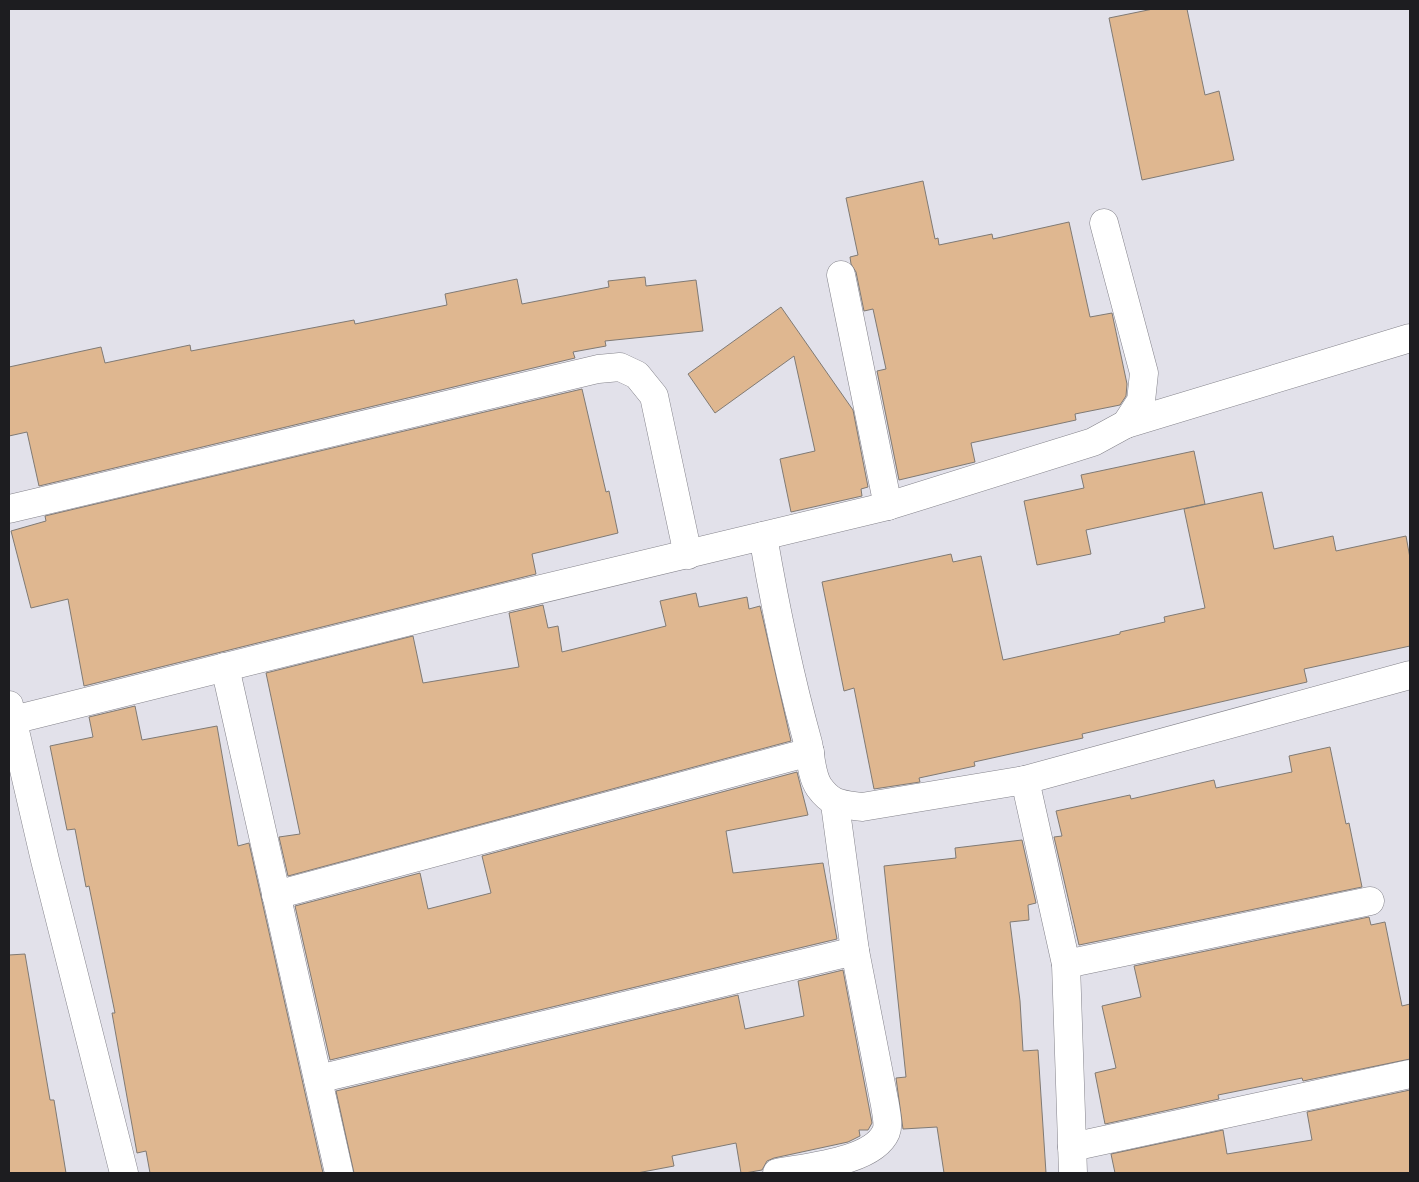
<svg xmlns="http://www.w3.org/2000/svg" width="1419" height="1182" font-family="'Nunito Sans',sans-serif">
	<style>
		.building { fill: #dfb790; stroke: #807a74 }
		.lines { fill: none; stroke-linecap: round; stroke-linejoin: round }
		.minor-casing { stroke: #84838b; stroke-width: 29 }
		.minor { stroke: #fff; stroke-width: 28 }
	</style>
	<rect width="100%" height="100%" fill="#e2e1ea"/>
	<g class="building">
		<polygon points="1153,9 1187,9 1205,95 1219,91 1234,160 1142,180 1109,18"/>
		<polygon points="923,181 935,239 938,238 939,245 992,234 993,239 1069,222 1090,317 1112,313 1127,384 1126,396 1120,405 1075,414 1076,420 971,443 975,462 899,480 877,371 886,369 873,309 864,311 856,272 851,264 850,257 858,255 846,198"/>
		<polygon points="645,277 646,286 696,280 703,331 605,341 606,346 573,352 575,358 39,486 27,432 9,436 9,367 101,347 105,363 190,345 191,351 354,320 355,324 447,305 445,294 517,279 522,304 609,287 608,281"/>
		<polygon points="781,307 853,410 868,487 861,489 862,496 791,512 780,459 815,451 794,356 715,413 688,374"/>
		<polygon points="582,389 606,492 609,491 618,533 532,554 536,574 84,686 68,599 31,608 11,531 46,521 45,516"/>
		<polygon points="1194,451 1205,504 1086,530 1091,554 1037,565 1024,501 1084,488 1081,475"/>
		<polygon points="1262,492 1274,549 1333,536 1336,551 1406,536 1410,558 1410,646 1304,669 1307,682 1082,734 1083,738 974,762 975,766 919,778 920,782 874,789 854,688 844,691 822,582 951,554 953,562 981,556 1003,660 1120,634 1120,632 1165,622 1164,617 1205,608 1184,509"/>
		<polygon points="696,593 699,607 747,597 749,609 760,606 791,741 288,876 279,837 300,834 266,673 413,636 423,683 519,667 509,613 543,605 548,628 558,626 562,652 666,626 660,601"/>
		<polygon points="135,706 142,740 217,726 238,846 249,843 323,1173 150,1173 146,1151 137,1153 112,1013 115,1013 89,886 86,887 75,829 67,830 50,746 93,737 89,717"/>
		<polygon points="1330,747 1346,824 1349,823 1362,887 1079,945 1054,837 1062,836 1056,811 1130,795 1131,799 1214,780 1216,788 1292,772 1289,756"/>
		<polygon points="797,772 808,815 726,831 733,873 823,863 837,939 330,1060 295,906 420,873 428,909 491,893 482,856"/>
		<polygon points="1022,840 1036,903 1028,905 1029,920 1010,922 1020,1001 1023,1051 1038,1050 1046,1173 944,1173 937,1127 903,1129 896,1078 906,1077 884,866 956,858 955,848"/>
		<polygon points="1369,917 1371,925 1385,922 1402,1006 1410,1004 1410,1059 1303,1081 1302,1078 1218,1095 1219,1099 1105,1124 1095,1073 1116,1068 1102,1006 1141,997 1134,966"/>
		<polygon points="25,954 50,1100 54,1100 66,1173 9,1173 9,955"/>
		<polygon points="843,970 872,1123 868,1130 859,1130 860,1136 848,1142 774,1158 767,1161 762,1170 745,1173 741,1173 736,1143 672,1156 674,1166 637,1173 354,1173 336,1091 738,995 745,1029 804,1016 798,981"/>
		<polygon points="1410,1090 1410,1173 1115,1173 1111,1154 1223,1130 1227,1154 1312,1140 1307,1112"/>
	</g>
	<g class="lines">
		<g class="minor-casing">
			<g id="minor">
				<polyline points="841,275 888,506"/>
				<polyline points="1126,424 1410,338"/>
				<polyline points="9,509 598,369 620,367 637,375 654,396 688,555"/>
				<path d="M763,536C775,606 789,674 808,743C811,757 811,775 819,787C832,805 841,804 862,807L1025,780L1410,675"/>
				<polyline points="225,667 339,1173"/>
				<polyline points="9,705 45,860 124,1173"/>
				<polyline points="9,721 487,602 888,506 1093,442 1126,424 1141,401 1144,373 1104,223"/>
				<polyline points="1025,780 1066,964 1073,1173"/>
				<polyline points="276,895 810,752"/>
				<polyline points="1066,964 1370,901"/>
				<polyline points="318,1079 855,951"/>
				<polyline points="1072,1147 1410,1074"/>
				<path d="M777,1173C807,1167 873,1162 886,1132C889,1125 886,1112 885,1105L855,951L835,804"/>
			</g>
		</g>
		<use href="#minor" class="minor"/>
	</g>
	<rect width="1419" height="1182" fill="none" stroke="#1d1d20" stroke-width="20"/>
</svg>
